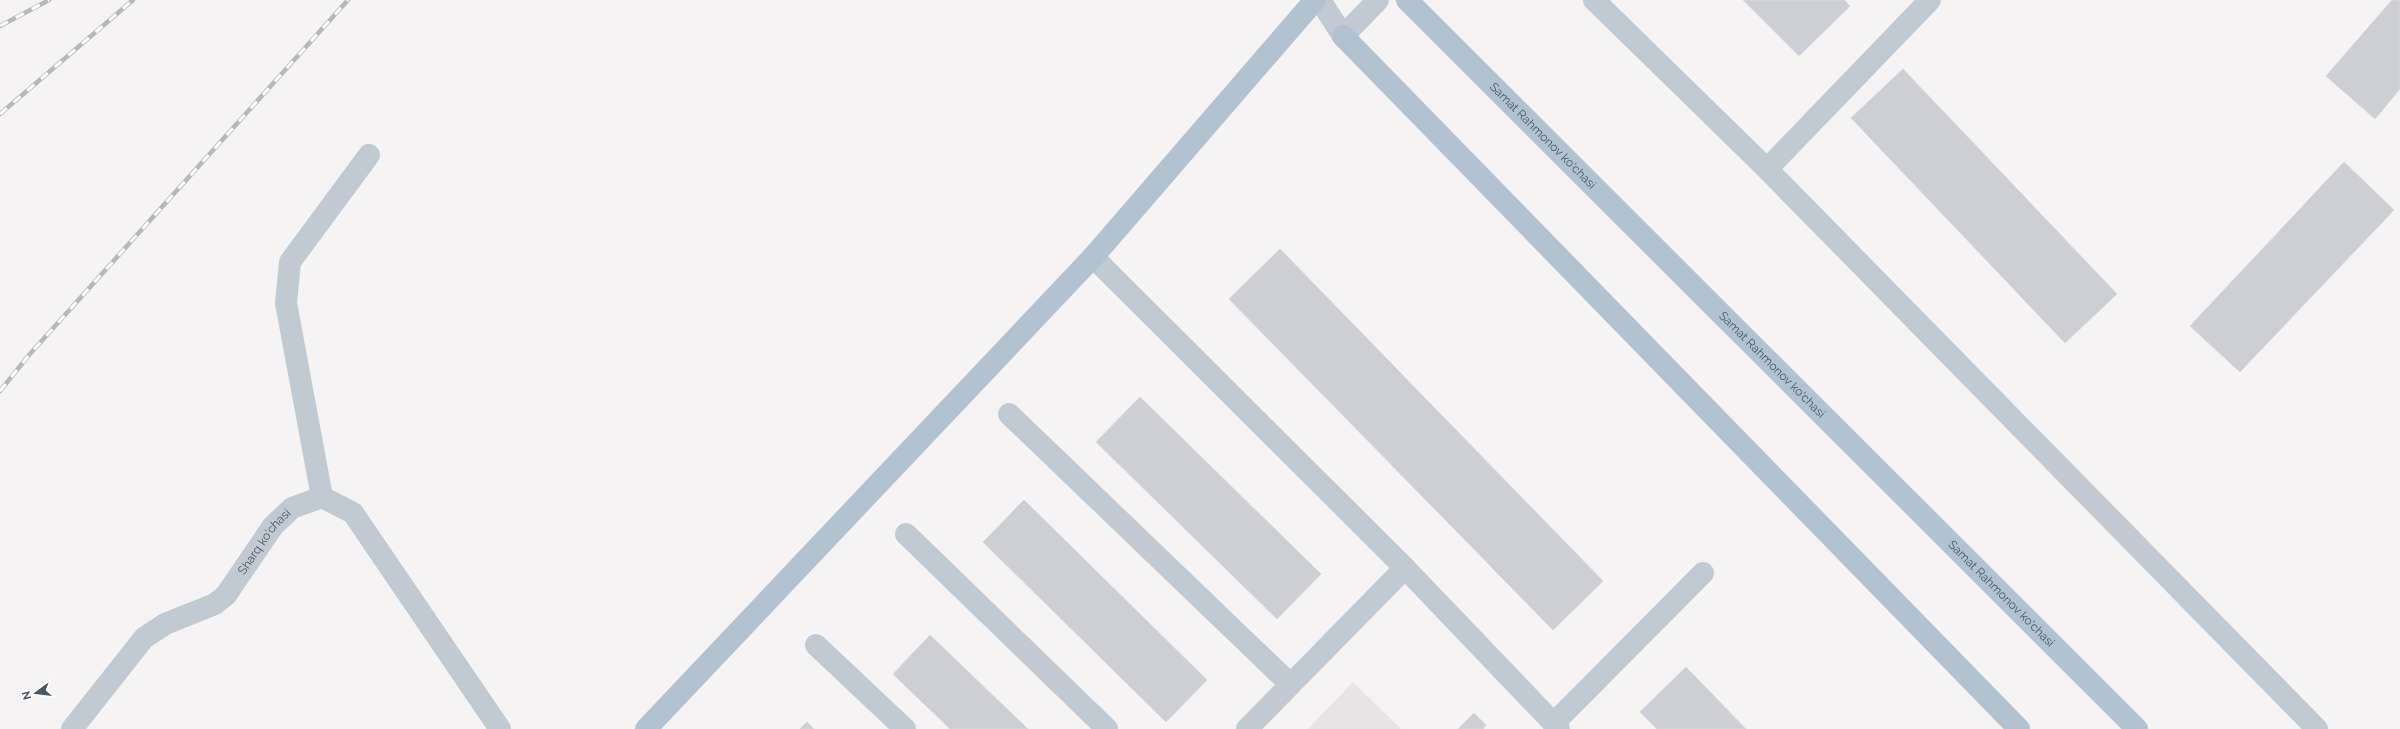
<svg xmlns="http://www.w3.org/2000/svg" width="2400" height="729" font-family="Raleway,sans-serif">
	<style>
		.education { fill: #e6e4e5 }
		.building { fill: #cdcfd5; stroke: #d7d9de }
		.lines { fill: none; stroke-linecap: round; stroke-linejoin: round }
		.minor { stroke: #c1cad2; stroke-width: 22 }
		.major { stroke: #b3c2d1; stroke-width: 22 }
		.rail-casing { stroke: #b5b8bd; stroke-width: 4.5 }
		.rail { stroke: #fff; stroke-width: 3; stroke-dasharray: 9; stroke-linecap: butt }
		.labels { text-anchor: middle; dominant-baseline: central; stroke-width: 3; stroke-linejoin: round; paint-order: stroke }
		.street-label { font-size: 12px; fill: #4a5661; stroke: #fff }
	</style>
	<rect width="100%" height="100%" fill="#f5f3f3"/>
	<polygon class="education" points="1353,682 1401,729 1308,729"/>
	<g class="building">
		<polygon points="1743,0 1844,0 1850,6 1799,56"/>
		<polygon points="2392,0 2400,0 2400,89 2375,119 2326,76"/>
		<polygon points="1903,69 2117,294 2065,343 1851,118"/>
		<polygon points="2344,162 2394,210 2240,372 2190,326"/>
		<polygon points="1280,249 1603,581 1553,630 1229,299"/>
		<polygon points="1140,397 1321,574 1277,619 1096,442"/>
		<polygon points="1024,500 1207,680 1166,722 983,542"/>
		<polygon points="930,635 1028,729 950,729 893,674"/>
		<polygon points="1686,667 1746,729 1657,729 1640,712"/>
		<polygon points="1474,713 1486,725 1483,729 1458,729"/>
		<polygon points="807,722 814,729 800,729"/>
	</g>
	<g class="lines">
		<g class="minor">
			<polyline points="1320,0 1343,36 1378,0"/>
			<polyline points="1594,0 1767,169 2317,729"/>
			<polyline points="1767,169 1930,0"/>
			<polyline points="1093,257 1405,568 1559,729"/>
			<polyline points="1009,414 1290,684"/>
			<polyline points="322,497 286,303 290,262 369,155"/>
			<polyline points="906,534 1107,729"/>
			<polyline points="816,645 905,729"/>
			<polyline points="1554,723 1703,573"/>
			<path id="s1" d="M72,729L144,638L165,624L215,604L226,595L273,526L292,508L322,497L353,513L500,729"/>
			<polyline points="1247,729 1405,568"/>
		</g>
		<g class="major">
			<path id="s2" d="M1407,0L2137,729"/>
			<polyline points="1343,36 2019,729"/>
			<polyline points="646,729 1093,257 1315,0"/>
		</g>
		<g class="rail-casing">
			<g id="rail">
				<polyline points="0,26 49,0"/>
				<polyline points="0,114 133,0"/>
				<polyline points="0,391 29,355 348,0"/>
			</g>
		</g>
		<use href="#rail" class="rail"/>
	</g>
	<g class="labels">
		<g class="street-label">
			<text stroke="none"><textPath href="#s2" startOffset="192">Samat Rahmonov ko'chasi</textPath></text>
			<text stroke="none"><textPath href="#s2" startOffset="516">Samat Rahmonov ko'chasi</textPath></text>
			<text stroke="none"><textPath href="#s1" startOffset="275">Sharq ko'chasi</textPath></text>
			<text stroke="none"><textPath href="#s2" startOffset="840">Samat Rahmonov ko'chasi</textPath></text>
		</g>
	</g>
	<g transform="translate(36 693) rotate(255)" stroke="#ffffff" stroke-width="3" paint-order="stroke">
	<path d="M0-3L7 15L0 10L-7 15Z" fill="#4a5661"/>
	<text y="-6" font-size="11" font-weight="bold" text-anchor="middle" fill="#4a5661">N</text>
	</g>
</svg>
